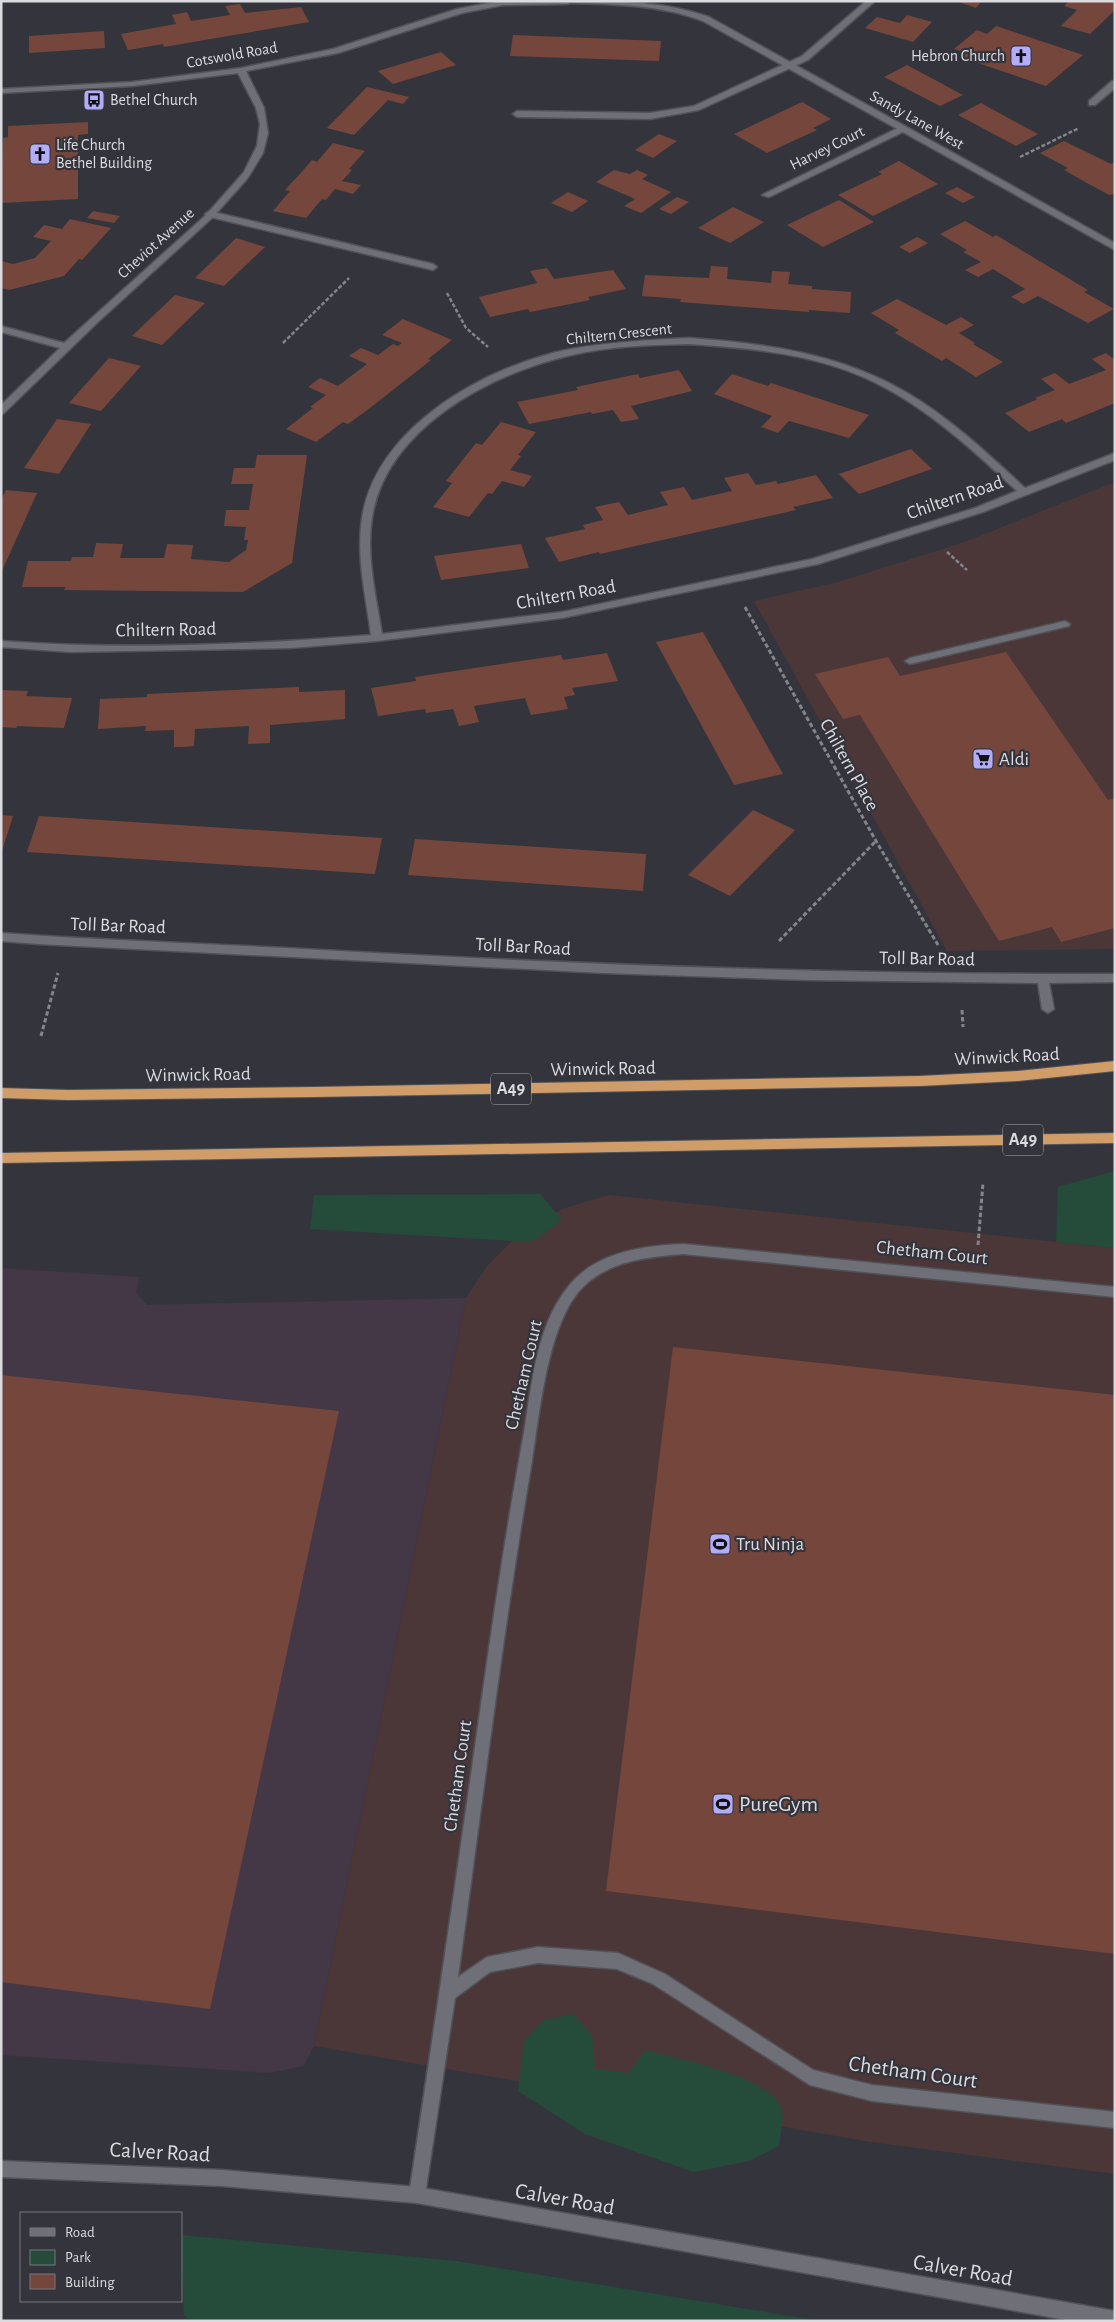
<svg xmlns="http://www.w3.org/2000/svg" width="1116" height="2322" font-family="'Alegreya Sans',sans-serif">
	<style>
		.commercial { fill: #4c3738 }
		.industrial { fill: #443847 }
		.green { fill: #254c3a }
		.building { fill: #75463c }
		.lines { fill: none; stroke-linecap: round; stroke-linejoin: round }
		.service-casing { stroke: #515158; stroke-width: 3 }
		.minor-casing { stroke: #515158; stroke-width: 3 }
		.tertiary-casing { stroke: #515158; stroke-width: 3 }
		.trunk-casing { stroke: #515158; stroke-width: 2 }
		.path-far1 { stroke: #84858b; stroke-width: 2.5; stroke-dasharray: 4 2; stroke-linecap: butt }
		.path { stroke: #84858b; stroke-width: 3; stroke-dasharray: 4.5 2.5; stroke-linecap: butt }
		.service { fill: #6f6f78; fill-rule: evenodd }
		.minor { fill: #6f6f78; fill-rule: evenodd }
		.tertiary { fill: #6f6f78; fill-rule: evenodd }
		.trunk { fill: #d09c68; fill-rule: evenodd }
		.labels { text-anchor: middle; dominant-baseline: central; stroke-width: 4.5; stroke-linejoin: round; paint-order: stroke }
		.far-street-label { font-size: 16px; fill: #dadadf; stroke: #34353c }
		.far-poi-label { font-size: 16px; fill: #dadadf; stroke: #34353c; text-anchor: start }
		.shield { fill: #34353c; stroke: #a8a8ae; stroke-width: 1 }
		.shield-label { font-size: 18px; font-weight: bold; fill: #dadadf }
		.street-label { font-size: 19px; fill: #dadadf; stroke: #34353c }
		.poi-label { font-size: 19px; fill: #dadadf; stroke: #34353c; text-anchor: start }
		.near-poi-label { font-size: 22px; fill: #dadadf; stroke: #34353c; text-anchor: start }
		.near-street-label { font-size: 22px; fill: #dadadf; stroke: #34353c }
	</style>
	<rect width="100%" height="100%" fill="#34353c"/>
	<g class="commercial">
		<polygon points="1115,482 1115,949 947,951 754,601 838,582 962,543"/>
		<polygon points="609,1195 1115,1248 1115,2174 871,2142 314,2046 466,1298 488,1265 522,1231 565,1208"/>
	</g>
	<polygon class="industrial" points="1,1268 139,1277 136,1293 147,1305 466,1298 314,2046 303,2066 270,2073 1,2055"/>
	<g class="green">
		<polygon points="1115,1171 1115,1248 1056,1242 1058,1187"/>
		<polygon points="540,1194 562,1220 532,1242 310,1229 314,1195"/>
		<path d="M573,2014L592,2036L595,2069L629,2073L645,2050C674,2058 776,2077 782,2111C784,2122 780,2136 779,2146L749,2161L694,2172L585,2134L518,2091L524,2041L544,2020Z"/>
		<polygon points="181,2235 456,2261 820,2321 191,2321 184,2315"/>
	</g>
	<g class="building">
		<polygon points="956,1 982,1 976,8"/>
		<polygon points="1069,1 1115,1 1115,10 1090,34 1061,26 1077,10 1064,6"/>
		<polygon points="240,4 245,13 301,7 309,22 164,47 163,44 128,50 121,34 176,24 172,15 187,12 191,21 230,15 225,6"/>
		<polygon points="907,15 932,22 913,42 865,28 877,17 900,23"/>
		<polygon points="996,26 1083,55 1046,86 960,57 964,52 954,49 977,30 987,34"/>
		<polygon points="104,31 105,48 29,53 29,36"/>
		<polygon points="513,35 661,41 659,61 510,56"/>
		<polygon points="441,52 456,65 393,84 378,71"/>
		<polygon points="907,65 963,95 940,106 884,77"/>
		<polygon points="367,87 409,97 403,104 388,100 354,135 327,128"/>
		<polygon points="802,102 831,119 813,128 817,130 767,153 734,134"/>
		<polygon points="981,103 1010,119 1038,134 1016,146 958,115"/>
		<polygon points="88,122 88,134 78,135 78,199 1,203 3,138 8,137 8,126"/>
		<polygon points="659,134 677,141 653,158 635,150"/>
		<polygon points="1064,141 1111,164 1115,162 1115,194 1109,195 1087,183 1064,170 1068,168 1040,153"/>
		<polygon points="333,143 365,151 349,169 352,170 342,181 361,185 353,194 335,189 326,200 322,199 306,218 273,211 290,191 285,190 298,176 312,160 317,162"/>
		<polygon points="899,161 938,184 873,216 838,195 882,174 878,172"/>
		<polygon points="614,170 630,174 637,170 648,175 642,179 671,192 641,213 624,206 635,199 596,182"/>
		<polygon points="957,187 975,197 963,203 945,193"/>
		<polygon points="568,192 588,201 572,212 551,203"/>
		<polygon points="677,197 689,202 671,214 659,209"/>
		<polygon points="839,200 874,222 823,247 787,225"/>
		<polygon points="733,207 764,222 730,243 698,228"/>
		<polygon points="93,211 120,216 114,223 87,218"/>
		<polygon points="70,219 111,228 82,260 79,259 64,276 9,290 1,288 1,261 13,264 35,258 51,241 33,237 44,225 62,229"/>
		<polygon points="965,221 993,237 996,235 1088,290 1084,292 1114,309 1088,323 1038,296 1023,304 1017,300 1011,297 1025,289 993,269 978,277 965,270 981,262 963,252 967,250 940,234"/>
		<polygon points="917,237 928,243 910,253 899,247"/>
		<polygon points="236,238 265,247 224,286 195,278"/>
		<polygon points="711,266 728,267 727,279 771,283 772,271 790,272 788,284 812,286 812,289 851,292 850,313 809,310 809,312 680,302 681,299 642,296 645,275 709,278"/>
		<polygon points="547,268 554,279 613,270 626,289 588,297 590,300 530,312 528,309 490,317 479,297 537,283 530,271"/>
		<polygon points="175,295 205,303 162,345 132,336"/>
		<polygon points="897,299 946,325 961,317 974,325 959,333 975,343 973,344 1003,362 976,377 946,358 942,361 895,333 899,330 871,313"/>
		<polygon points="403,319 452,340 428,359 431,360 370,408 348,424 343,422 316,442 286,429 313,408 310,407 326,395 308,387 320,378 338,386 367,364 349,356 361,348 378,355 393,344 398,346 402,343 382,335"/>
		<polygon points="1106,353 1115,360 1115,403 1066,423 1062,419 1029,432 1005,413 1038,399 1035,398 1055,390 1041,379 1055,373 1069,384 1106,370 1092,359"/>
		<polygon points="109,358 141,366 101,411 69,403"/>
		<polygon points="679,370 692,391 631,406 639,419 621,422 613,410 592,414 591,412 529,424 517,402 578,390 576,387 638,374 640,378"/>
		<polygon points="732,374 768,386 771,383 869,415 849,438 789,421 778,433 761,427 772,416 714,394"/>
		<polygon points="57,419 91,424 59,474 24,468"/>
		<polygon points="501,422 536,432 518,455 521,456 510,470 532,476 524,487 502,481 492,494 488,493 469,517 433,507 452,483 446,481 476,443 482,445"/>
		<polygon points="911,449 932,469 859,494 839,474"/>
		<polygon points="257,455 307,455 292,563 243,592 64,590 66,587 22,587 28,561 71,561 72,557 93,557 96,543 123,544 120,558 164,558 167,544 193,545 191,559 229,562 246,550 248,540 244,540 246,527 224,526 226,510 249,510 253,484 231,484 234,468 255,468"/>
		<polygon points="748,473 756,485 776,481 778,484 816,475 833,498 793,507 796,510 600,554 599,552 559,562 545,538 585,529 583,525 603,520 595,507 619,502 628,515 668,505 660,492 684,487 692,500 732,491 724,478"/>
		<polygon points="6,490 37,493 1,573 1,500"/>
		<polygon points="521,544 529,568 441,580 434,556"/>
		<polygon points="703,632 783,774 734,785 656,642"/>
		<polygon points="1006,652 1108,800 1115,798 1115,928 1061,942 1052,927 999,941 860,715 843,719 815,674 888,657 900,676"/>
		<polygon points="607,653 618,681 572,688 575,695 564,697 568,709 531,715 525,698 474,706 479,722 459,726 453,709 426,713 425,709 378,716 371,688 416,681 415,677 561,655 563,660"/>
		<polygon points="299,687 299,692 345,690 345,719 270,725 270,743 248,744 249,726 195,729 194,746 184,747 174,747 174,730 145,731 146,726 98,729 100,699 147,697 147,694"/>
		<polygon points="1,690 28,691 26,696 72,698 64,728 17,726 16,728 1,727"/>
		<polygon points="753,810 795,830 730,896 688,875"/>
		<polygon points="1,815 13,816 2,851 1,851"/>
		<polygon points="39,816 382,838 375,874 27,852"/>
		<polygon points="415,839 646,854 643,891 408,875"/>
		<polygon points="673,1347 1115,1395 1115,1954 606,1891"/>
		<polygon points="1,1375 339,1411 210,2009 1,1982"/>
	</g>
	<g class="lines">
		<g class="service-casing">
			<g id="service">
				<polygon points="866,1 875,1 808,60 699,110 650,119 517,117 513,114 517,111 650,113 694,106 802,56"/>
				<polygon points="209,211 433,264 437,267 433,270 206,216 205,214"/>
				<polygon points="1065,621 1070,624 1069,626 910,664 905,661 910,658"/>
				<path d="M683,1244L1115,1287V1297L683,1254C644,1257 601,1262 576,1295C546,1335 539,1418 531,1467C502,1636 482,1807 458,1977L487,1957L538,1947L618,1953L665,1974L813,2070L872,2085L1115,2112V2128L872,2101L810,2085L653,1984L617,1969L538,1963L490,1972L455,1998L425,2195L423,2201L417,2203L411,2201L409,2195C436,2017 462,1840 487,1662C498,1585 510,1508 524,1432C532,1384 536,1327 568,1287C595,1252 642,1246 683,1244Z"/>
			</g>
		</g>
		<g class="minor-casing">
			<g id="minor">
				<polygon points="500,1 572,2 568,4 503,5 462,13 338,53 246,71 264,108 268,133 263,153 247,179 212,218 98,322 4,413 1,414 1,405 60,348 1,332 1,326 64,343 206,215 244,172 257,146 260,124 256,108 238,73 132,86 1,93 1,89 132,82 241,68 333,49 457,9"/>
				<polygon points="1112,81 1115,81 1115,88 1095,105 1089,105 1089,101"/>
				<polygon points="902,126 905,127 905,131 769,197 762,195"/>
				<path d="M688,338C763,343 838,353 904,391C949,417 987,453 1025,488L1115,453V460L983,512L818,564L562,618L377,641L291,648L70,652L1,647V641C124,650 248,645 371,635C366,597 356,557 362,518C376,426 488,365 571,349C610,342 649,340 688,338ZM688,344C752,348 818,354 876,383C930,410 974,451 1017,491L975,508L812,559L562,612L382,634C376,596 366,556 372,518C386,428 491,373 572,355C610,346 649,345 688,344Z"/>
				<path d="M1,933C96,940 191,943 286,948C562,964 838,975 1115,974V982L1049,983L1054,1009L1048,1013L1042,1009L1038,983L808,980L604,973L38,944L1,941Z"/>
			</g>
		</g>
		<g class="tertiary-casing">
			<g id="tertiary">
				<path d="M561,1C612,1 661,0 709,17L1115,243V250L703,21C659,4 611,4 565,3Z"/>
				<polygon points="1,2161 222,2170 417,2187 1115,2311 1115,2321 1072,2321 417,2203 222,2186 1,2177"/>
			</g>
		</g>
		<g class="trunk-casing">
			<g id="trunk">
				<polygon points="1115,1061 1115,1071 1018,1081 920,1086 314,1097 68,1100 1,1098 1,1088 68,1090 314,1087 920,1076 1018,1071"/>
				<polygon points="1115,1133 1115,1143 1,1163 1,1153"/>
			</g>
		</g>
		<g class="path-far1">
			<polyline points="1020,157 1079,128"/>
			<polyline points="447,293 466,328 488,347"/>
			<polyline points="283,343 349,278"/>
			<polyline points="947,552 967,570"/>
		</g>
		<g class="path">
			<polyline points="745,607 876,841 938,945"/>
			<polyline points="779,941 876,841"/>
			<polyline points="962,1010 963,1027"/>
			<polyline points="41,1036 58,973"/>
			<polyline points="978,1245 983,1183"/>
		</g>
		<use href="#service" class="service"/>
		<use href="#minor" class="minor"/>
		<use href="#tertiary" class="tertiary"/>
		<use href="#trunk" class="trunk"/>
	</g>
	<defs>
		<g id="church-square" transform="scale(1.125)"><rect x="-9" y="-9" width="18" height="18" rx="4" fill="#b3adf9" stroke="#34353c"/><path d="M-1.2-6h2.4v3.5h3.3v2.4h-3.3V6h-2.4V-.1h-3.3v-2.4h3.3Z" fill="#111"/></g>
		<g id="bus-square" transform="scale(1.125)"><rect x="-9" y="-9" width="18" height="18" rx="4" fill="#b3adf9" stroke="#34353c"/><path d="M-5-6H5V4H4V6H2V4H-2V6H-4V4H-5ZM-3.5-4V0h7V-4ZM-3.5 1.2v1.5H-2V1.2ZM2 1.2v1.5H3.5V1.2Z" fill="#111"/></g>
		<g id="supermarket-square" transform="scale(1.125)"><rect x="-9" y="-9" width="18" height="18" rx="4" fill="#b3adf9" stroke="#34353c"/><path d="M-6-5.5h2.5l.6 2H6L4.5 2H-2.5L-4.4-4H-6ZM-1.5 3.2a1.3 1.3 0 1 0 .1 0ZM3 3.2a1.3 1.3 0 1 0 .1 0Z" fill="#111"/></g>
		<g id="stadium-square" transform="scale(1.125)"><rect x="-9" y="-9" width="18" height="18" rx="4" fill="#b3adf9" stroke="#34353c"/><path d="M0-5a6.5 5 0 1 0 0 10a6.5 5 0 1 0 0-10ZM-3.5-1.8h7v3.6h-7Z" fill="#111"/></g>
	</defs>
	<g fill-rule="evenodd">
		<use href="#church-square" x="1021" y="56"/>
		<use href="#bus-square" x="94" y="100"/>
		<use href="#church-square" x="40" y="154"/>
		<use href="#supermarket-square" x="983" y="759"/>
		<use href="#stadium-square" x="720" y="1544"/>
		<use href="#stadium-square" x="723" y="1804"/>
	</g>
	<g class="labels">
		<g class="far-street-label">
			<text transform="translate(232 55) rotate(-10)">Cotswold Road</text>
			<text transform="translate(917 120) rotate(29)">Sandy Lane West</text>
			<text transform="translate(827 148) rotate(-26)">Harvey Court</text>
			<text transform="translate(156 243) rotate(-42)">Cheviot Avenue</text>
			<text transform="translate(619 334) rotate(-6)">Chiltern Crescent</text>
		</g>
		<g class="far-poi-label">
			<text x="1005" y="56" text-anchor="end">Hebron Church</text>
			<text x="110" y="100">Bethel Church</text>
			<text x="56" y="145">Life Church<tspan x="56" dy="18">Bethel Building</tspan></text>
		</g>
		<g class="shield">
			<rect x="491" y="1073.5" width="40" height="31" rx="4"/>
			<rect x="1003" y="1124.5" width="40" height="31" rx="4"/>
		</g>
		<g class="shield-label">
			<text x="511" y="1089">A49</text>
			<text x="1023" y="1140">A49</text>
		</g>
		<g class="street-label">
			<text transform="translate(955 498) rotate(-19)">Chiltern Road</text>
			<text transform="translate(566 595) rotate(-10)">Chiltern Road</text>
			<text transform="translate(166 630) rotate(-1)">Chiltern Road</text>
			<text transform="translate(849 765) rotate(61)">Chiltern Place</text>
			<text transform="translate(118 926) rotate(2)">Toll Bar Road</text>
			<text transform="translate(523 947) rotate(3)">Toll Bar Road</text>
			<text transform="translate(927 959) rotate(1)">Toll Bar Road</text>
			<text transform="translate(1007 1057) rotate(-3)">Winwick Road</text>
			<text transform="translate(603 1069) rotate(-1)">Winwick Road</text>
			<text transform="translate(198 1075) rotate(-1)">Winwick Road</text>
			<text transform="translate(932 1253) rotate(6)">Chetham Court</text>
			<text transform="translate(524 1375) rotate(-77)">Chetham Court</text>
			<text transform="translate(458 1776) rotate(-82)">Chetham Court</text>
		</g>
		<g class="poi-label">
			<text x="999" y="759">Aldi</text>
			<text x="736" y="1544">Tru Ninja</text>
		</g>
		<g class="near-poi-label">
			<text x="739" y="1804">PureGym</text>
		</g>
		<g class="near-street-label">
			<text transform="translate(913 2072) rotate(8)">Chetham Court</text>
			<text transform="translate(160 2152) rotate(3)">Calver Road</text>
			<text transform="translate(565 2199) rotate(10)">Calver Road</text>
			<text transform="translate(963 2270) rotate(10)">Calver Road</text>
		</g>
	</g>
	<rect width="1116" height="2322" fill="none" stroke="#dadadf" stroke-width="5"/>
	<rect x="20" y="2212" width="162" height="90" fill="#34353c" stroke="#76777d"/>
	<rect x="30" y="2228" width="25" height="8" fill="#6f6f78" stroke="#76777d"/>
	<text x="65" y="2237" font-size="15" fill="#dadadf">Road</text>
	<rect x="30" y="2250" width="25" height="15" fill="#254c3a" stroke="#76777d"/>
	<text x="65" y="2262" font-size="15" fill="#dadadf">Park</text>
	<rect x="30" y="2274" width="25" height="15" fill="#75463c" stroke="#76777d"/>
	<text x="65" y="2287" font-size="15" fill="#dadadf">Building</text>
</svg>
